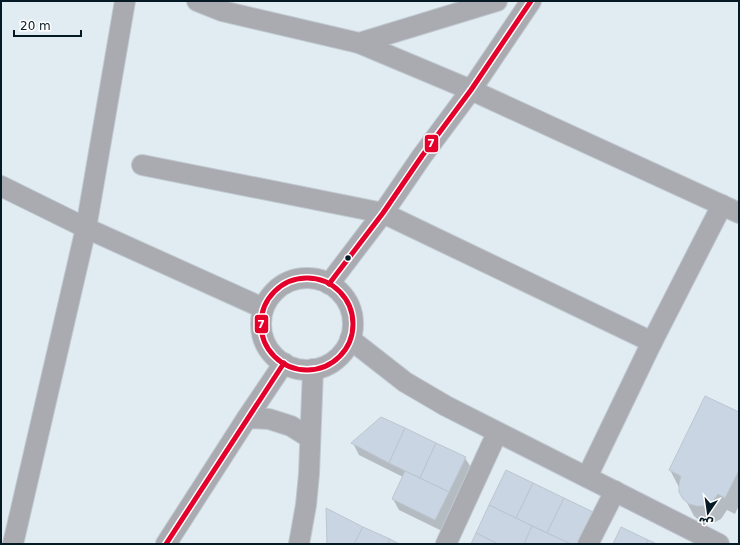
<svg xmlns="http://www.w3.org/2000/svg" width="740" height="545" font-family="'DejaVu Sans',Vazirmatn,sans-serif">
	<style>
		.shadow { fill: #0003 }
		.building { fill: #c9d5e2; stroke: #bcc6d1 }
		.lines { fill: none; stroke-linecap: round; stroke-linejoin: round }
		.street-casing { stroke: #c0c9d0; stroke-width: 22 }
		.street { stroke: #aaaab1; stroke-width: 20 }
		.bus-1-casing { stroke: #fff; stroke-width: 8 }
		.bus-1 { stroke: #e4002b; stroke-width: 5 }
		.bus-dot { fill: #061a26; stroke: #fff; stroke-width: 1.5 }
		.line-badge { stroke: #fff; stroke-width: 1.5 }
		.badge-label { font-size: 11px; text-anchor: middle; font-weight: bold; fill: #fff }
	</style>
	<rect width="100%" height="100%" fill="#e1ebf2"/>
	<g class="shadow">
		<polygon points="739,414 739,505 735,514 727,510 721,519 715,522 707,523 700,521 694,516 670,470"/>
		<polygon points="353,443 465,458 472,469 442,531 399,510 393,499 403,477 359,455"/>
		<polygon points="507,472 592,513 599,525 590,544 472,544"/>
	</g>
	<g class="building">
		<polygon points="705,396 739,412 739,470 725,498 718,494 712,502 705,506 697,506 689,504 683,499 679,492 679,484 681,476 669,470"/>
		<polygon points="381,417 405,428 389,463 351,443"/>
		<polygon points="405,428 436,443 420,478 389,463"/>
		<polygon points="436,443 466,457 449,492 420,478"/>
		<polygon points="506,470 533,483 516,518 489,505"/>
		<polygon points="405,471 449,492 435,520 392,499"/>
		<polygon points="533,483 564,498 547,533 516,518"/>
		<polygon points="564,498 593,512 578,544 571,544 547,533"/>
		<polygon points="489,505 532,526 524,544 498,544 476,533"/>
		<polygon points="326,508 363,527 354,544 327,544"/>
		<polygon points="532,526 547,533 571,544 524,544"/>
		<polygon points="363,527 390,539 388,544 354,544"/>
		<polygon points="621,527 648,540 646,544 613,544"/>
		<polygon points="476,533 498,544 471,544"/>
		<polygon points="390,539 399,544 388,544"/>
		<polygon points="648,540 657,544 646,544"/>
	</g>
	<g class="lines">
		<g class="street-casing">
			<g id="street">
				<polyline points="197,1 222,11 359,43 497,1"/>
				<polyline points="359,43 471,90 739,213"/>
				<polyline points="142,165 383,213 652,342"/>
				<polyline points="1,186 86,228 263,308"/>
				<circle cx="307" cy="324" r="46"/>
				<polyline points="329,284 383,213 422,156 471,90 531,1"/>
				<polyline points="350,339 405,382 446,406 719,544"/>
				<polyline points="247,418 269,419 291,426 310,438"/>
				<polyline points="587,477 652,342 722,205"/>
				<polyline points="13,544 86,228 125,1"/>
				<polyline points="166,544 247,418 284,363"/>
				<polyline points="299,544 306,505 309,474 313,369"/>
				<polyline points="446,544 497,433"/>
				<polyline points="588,544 615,491"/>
			</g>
		</g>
		<use href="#street" class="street"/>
		<g class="bus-1-casing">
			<g id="bus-1">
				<circle cx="307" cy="324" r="46"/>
				<polyline points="329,284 383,213 422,156 471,90 531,1"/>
				<polyline points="166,544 284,363"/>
			</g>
		</g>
		<use href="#bus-1" class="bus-1"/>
	</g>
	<circle class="bus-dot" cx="348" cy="258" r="3.5"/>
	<g class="line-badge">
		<rect x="424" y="134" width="15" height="19" rx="4" fill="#e4002b"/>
		<rect x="254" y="314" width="15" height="20" rx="4" fill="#e4002b"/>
	</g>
	<g class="badge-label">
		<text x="431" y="147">7</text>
		<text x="261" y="328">7</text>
	</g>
	<rect width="740" height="545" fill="none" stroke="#061a26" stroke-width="4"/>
	<g transform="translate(708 513) rotate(193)" stroke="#ffffff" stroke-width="3" paint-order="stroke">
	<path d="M0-3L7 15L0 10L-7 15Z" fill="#061a26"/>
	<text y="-6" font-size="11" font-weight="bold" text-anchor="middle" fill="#061a26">ش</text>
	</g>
	<path d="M14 30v6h67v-6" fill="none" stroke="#061a26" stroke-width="2"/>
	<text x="20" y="30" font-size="12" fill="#061a26" stroke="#ffffff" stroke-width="3" paint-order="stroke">20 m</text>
</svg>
